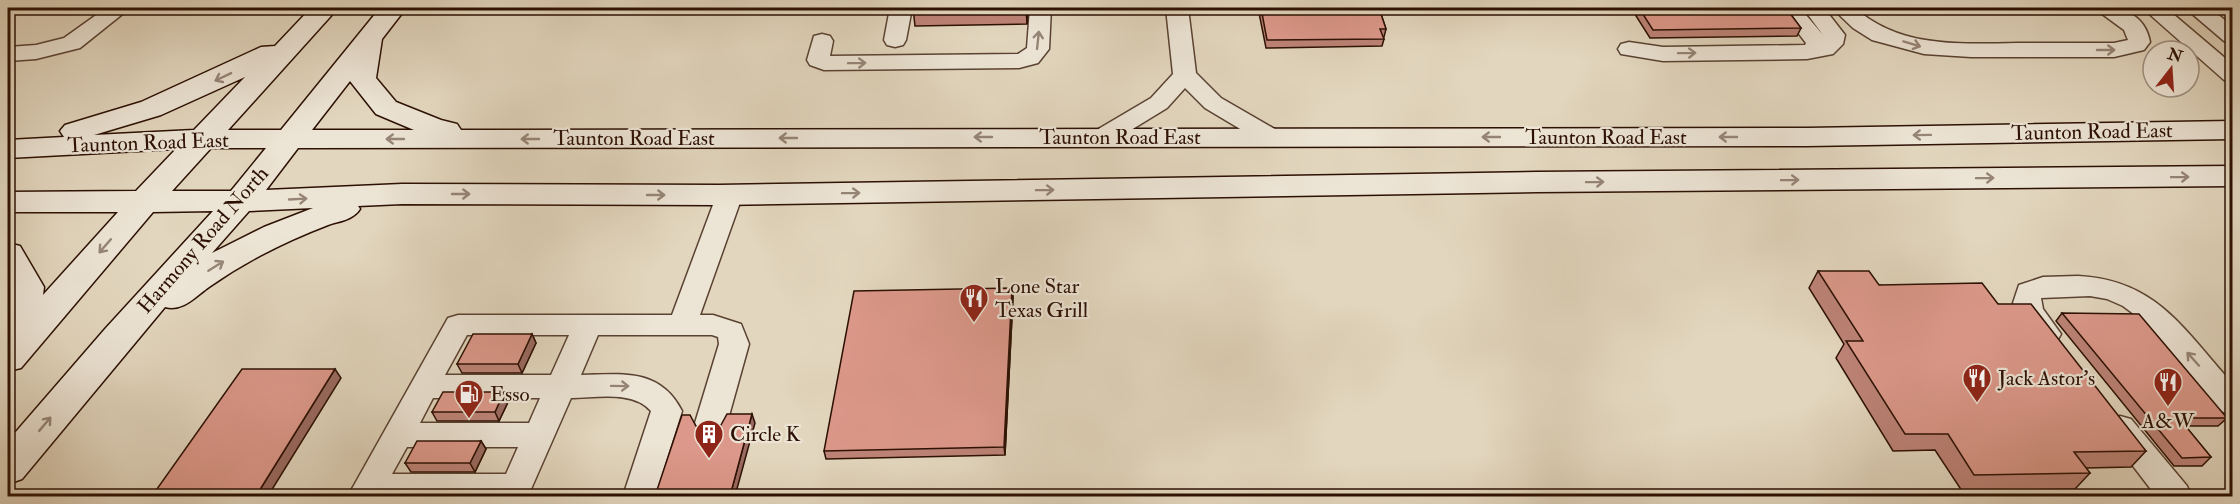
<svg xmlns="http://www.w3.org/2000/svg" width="2240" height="504" font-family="'IM FELL Double Pica',serif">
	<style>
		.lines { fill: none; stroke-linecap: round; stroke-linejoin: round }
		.service-casing { stroke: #5a4232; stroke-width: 3 }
		.secondary-casing { stroke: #2c1003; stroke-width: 3 }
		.service { fill: #ece4d5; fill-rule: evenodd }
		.secondary { fill: #ece4d5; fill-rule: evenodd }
		.wall { fill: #bd8377; stroke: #2c1003; stroke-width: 1.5 }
		.shaded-wall { fill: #9a6a61; stroke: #2c1003; stroke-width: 1.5 }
		.building { fill: #dc988a; stroke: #2c1003; stroke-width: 1.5 }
		.oneway { stroke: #968576 }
		.labels { text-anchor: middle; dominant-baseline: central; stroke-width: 4.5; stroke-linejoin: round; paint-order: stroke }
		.street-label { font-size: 21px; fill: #2c1003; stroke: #ece4d5 }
		.poi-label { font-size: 21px; fill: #2c1003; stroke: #ece4d5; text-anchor: start }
	</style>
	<rect width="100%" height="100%" fill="#e2d6be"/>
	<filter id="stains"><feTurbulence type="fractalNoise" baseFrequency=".00333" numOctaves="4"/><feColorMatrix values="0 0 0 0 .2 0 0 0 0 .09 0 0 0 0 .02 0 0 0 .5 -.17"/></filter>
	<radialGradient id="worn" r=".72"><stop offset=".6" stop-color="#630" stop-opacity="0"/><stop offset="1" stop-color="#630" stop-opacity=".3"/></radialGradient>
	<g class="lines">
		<g class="service-casing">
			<g id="service">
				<polygon points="106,8 130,8 80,48 36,59 8,61 8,47 36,45 64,38"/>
				<polygon points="890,8 912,8 906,40 903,45 895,47 887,45 884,40"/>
				<polygon points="1030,8 1051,8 1049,49 1038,63 1019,68 824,70 810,65 807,60 814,36 822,34 830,36 833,41 830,56 1018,54 1027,48"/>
				<polygon points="1166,8 1188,8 1196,73 1221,98 1280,132 1283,137 1280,142 1271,144 1262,142 1205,108 1185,88 1167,108 1113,141 1104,143 1095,141 1092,136 1095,131 1151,98 1173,74"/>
				<polygon points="1779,8 1800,8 1823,35 1803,8 1824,8 1845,35 1843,44 1833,54 1807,59 1663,61 1621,54 1618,49 1621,44 1629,42 1663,47 1805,45 1806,43"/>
				<path d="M1832,8H1855C1900,48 1959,44 2017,43C2049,43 2082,43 2114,43L2128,40L2124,30L2094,8C2119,5 2145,13 2150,42L2144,50L2114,57H1971L1924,54L1872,40L1853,28Z"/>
				<polygon points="2144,8 2166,8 2232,64 2232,82 2224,80 2147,12"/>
				<polygon points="2187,8 2210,8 2232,26 2232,42 2224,41 2190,12"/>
				<path d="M730,186L739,188L743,194L700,315H713L741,324L749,344L727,423L722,432L711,435L700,432L695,423L719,344L718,337L712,335H598L581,375C623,374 660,368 682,411L655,496H623L651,411C633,390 596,398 571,398L528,496H348L448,318L458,315H672L717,194L721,188ZM467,335H569L551,375H445ZM433,398H540L529,423H420ZM407,447H518L506,474H392Z"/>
				<path d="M2078,276C2157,280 2184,330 2232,383V415L2221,411L2143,321L2123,306L2107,299L2090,296L2041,298L2043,309L2061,334L2057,341L2047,345L2037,341L2021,321L2013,303L2019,285L2043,277Z"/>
				<polygon points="2120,416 2131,419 2187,486 2191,496 2156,496 2104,428 2109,419"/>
			</g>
		</g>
		<g class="secondary-casing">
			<path id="secondary" d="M311,8H338L228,130H281L380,8H406L382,39L376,78L396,102L441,120L457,124L461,130L1807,128L2232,121V139L1807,146L298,148L266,190L402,184L719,185L1537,172L2232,166V186L1537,192L719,205L402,204L358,206L360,209C353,220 340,221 328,225C286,241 246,261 209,287C196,296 183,312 165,307L22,479L8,484V441L105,329L213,211L153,212L21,368L8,371V301L10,287L8,283V243L20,246L44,287L43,295L118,212H8V192L136,191L176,149L8,158V140L64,137L60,131L65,125L141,102L261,47L275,46ZM245,77L194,130L94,135L161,115ZM350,81L376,114L414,130H312ZM211,148H266L231,191H172ZM313,208L264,227L212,253L249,211Z"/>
		</g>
		<use href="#service" class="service"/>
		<use href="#secondary" class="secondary"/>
	</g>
	<g class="wall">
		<polygon points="913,8 1028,8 1027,24 915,26"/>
		<polygon points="1258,8 1379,8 1386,29 1384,37 1383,37 1384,39 1382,46 1266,48"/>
		<polygon points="1631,8 1786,8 1801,28 1797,36 1650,38"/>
		<polygon points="1818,271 1879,285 1998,304 2146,451 2131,467 2086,468 2090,473 2075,489 1962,491 1935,450 1893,451 1836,358 1844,344 1809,288"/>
		<polygon points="1012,288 1013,297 1005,455 826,459 824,451"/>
		<polygon points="2062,313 2227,418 2218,426 2185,426 2211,457 2202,466 2174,466 2056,321"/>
		<polygon points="532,334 536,343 522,373 462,373 457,364"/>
		<polygon points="509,400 499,421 437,421 432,412"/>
		<polygon points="481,441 486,449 475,472 411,472 405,463"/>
	</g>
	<g class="shaded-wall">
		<polygon points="1026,8 1028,8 1027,24"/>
		<polygon points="1012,288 1013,297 1005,455 1004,447"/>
		<polygon points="532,334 536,343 522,373 518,364"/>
		<polygon points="335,369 341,378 268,496 256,496"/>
		<polygon points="504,392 509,400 499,421 495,412"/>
		<polygon points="752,414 755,423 735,496 730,496"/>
		<polygon points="481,441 486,449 475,472 470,463"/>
		<polygon points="457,490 461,496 454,496"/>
	</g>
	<g class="building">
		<polygon points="913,8 1001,8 913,9"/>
		<polygon points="1261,8 1379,8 1386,29 1380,29 1384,39 1267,40"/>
		<polygon points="1639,8 1786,8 1801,28 1653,30"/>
		<polygon points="1818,271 1869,271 1879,285 1982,283 1998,304 2031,304 2146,451 2074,452 2090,473 1974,475 1948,434 1905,434 1846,341 1863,341"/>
		<polygon points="1012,288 1004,447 824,451 854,291"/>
		<polygon points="2062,313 2139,314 2227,418 2179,418 2211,457 2182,458"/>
		<polygon points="473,334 532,334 518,364 457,364"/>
		<polygon points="242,369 335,369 256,496 152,496"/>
		<polygon points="443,392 504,392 495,412 432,412"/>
		<polygon points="727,414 752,414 730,496 655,496 682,415 690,415 696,426 709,429 721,425"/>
		<polygon points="417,441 481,441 470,463 405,463"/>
		<polygon points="392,490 457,490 454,496 388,496"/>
	</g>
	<defs><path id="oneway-shaft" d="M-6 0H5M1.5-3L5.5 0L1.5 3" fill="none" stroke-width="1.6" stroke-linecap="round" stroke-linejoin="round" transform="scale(1.5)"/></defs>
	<g class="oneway">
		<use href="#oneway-shaft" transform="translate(1038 40) rotate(-84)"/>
		<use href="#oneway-shaft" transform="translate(1912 44) rotate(17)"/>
		<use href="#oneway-shaft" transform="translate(2106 50)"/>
		<use href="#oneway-shaft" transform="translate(1687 53) rotate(-1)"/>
		<use href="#oneway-shaft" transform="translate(857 63) rotate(-1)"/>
		<use href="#oneway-shaft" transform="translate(223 77) rotate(154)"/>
		<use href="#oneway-shaft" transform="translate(1922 135) rotate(179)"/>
		<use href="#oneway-shaft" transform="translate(983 137) rotate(180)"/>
		<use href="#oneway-shaft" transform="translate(1491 137) rotate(180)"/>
		<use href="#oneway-shaft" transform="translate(1728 137) rotate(180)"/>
		<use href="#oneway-shaft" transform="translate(788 138) rotate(180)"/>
		<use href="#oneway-shaft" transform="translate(395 139) rotate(180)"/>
		<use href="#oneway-shaft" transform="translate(530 139) rotate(180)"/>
		<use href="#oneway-shaft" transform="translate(2180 177) rotate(-1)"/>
		<use href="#oneway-shaft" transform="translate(1985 178) rotate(-1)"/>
		<use href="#oneway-shaft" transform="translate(1790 180) rotate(-1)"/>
		<use href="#oneway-shaft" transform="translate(1595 182) rotate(-1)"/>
		<use href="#oneway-shaft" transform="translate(1045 190) rotate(-1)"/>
		<use href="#oneway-shaft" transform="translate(851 193) rotate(-1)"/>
		<use href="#oneway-shaft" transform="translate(461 194)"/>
		<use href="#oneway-shaft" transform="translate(656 195)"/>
		<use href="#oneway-shaft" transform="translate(298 199) rotate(-3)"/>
		<use href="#oneway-shaft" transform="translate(105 246) rotate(131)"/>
		<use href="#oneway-shaft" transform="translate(216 266) rotate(-32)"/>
		<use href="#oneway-shaft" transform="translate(2193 359) rotate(-132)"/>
		<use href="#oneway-shaft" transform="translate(620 386) rotate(1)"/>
		<use href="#oneway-shaft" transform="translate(45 424) rotate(-50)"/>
	</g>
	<defs>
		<g id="restaurant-pin" transform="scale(1.5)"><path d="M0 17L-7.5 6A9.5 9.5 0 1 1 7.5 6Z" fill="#8f2418" stroke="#ece4d5"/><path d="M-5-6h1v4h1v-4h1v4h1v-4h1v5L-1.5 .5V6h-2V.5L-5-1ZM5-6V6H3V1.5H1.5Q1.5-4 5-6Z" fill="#fff"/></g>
		<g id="fuel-pin" transform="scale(1.5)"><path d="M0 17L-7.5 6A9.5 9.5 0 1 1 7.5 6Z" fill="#8f2418" stroke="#ece4d5"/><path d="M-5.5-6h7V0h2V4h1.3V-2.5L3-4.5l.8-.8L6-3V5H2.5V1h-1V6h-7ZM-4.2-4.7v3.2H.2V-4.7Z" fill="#fff"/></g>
		<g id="building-pin" transform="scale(1.5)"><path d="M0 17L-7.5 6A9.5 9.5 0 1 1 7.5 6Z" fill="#8f2418" stroke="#ece4d5"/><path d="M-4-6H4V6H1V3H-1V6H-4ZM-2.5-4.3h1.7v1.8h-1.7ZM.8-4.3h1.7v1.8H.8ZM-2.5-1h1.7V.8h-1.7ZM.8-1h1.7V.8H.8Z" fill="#fff"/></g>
	</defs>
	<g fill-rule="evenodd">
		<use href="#restaurant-pin" x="974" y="298"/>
		<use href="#restaurant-pin" x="1977" y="378"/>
		<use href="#restaurant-pin" x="2168" y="382"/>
		<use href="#fuel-pin" x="469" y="394"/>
		<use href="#building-pin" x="709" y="434"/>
	</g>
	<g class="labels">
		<g class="street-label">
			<text transform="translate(2092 132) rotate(-1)">Taunton Road East</text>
			<text x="1120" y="137">Taunton Road East</text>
			<text x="1606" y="137">Taunton Road East</text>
			<text x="634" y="138">Taunton Road East</text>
			<text transform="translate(148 143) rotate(-2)">Taunton Road East</text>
			<text transform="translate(203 240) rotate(-49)">Harmony Road North</text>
		</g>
		<g class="poi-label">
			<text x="995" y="286">Lone Star<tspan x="995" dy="24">Texas Grill</tspan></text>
			<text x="1998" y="378">Jack Astor's</text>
			<text x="490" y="394">Esso</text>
			<text x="2168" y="421" text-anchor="middle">A&amp;W</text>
			<text x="730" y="434">Circle K</text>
		</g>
	</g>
	<rect width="2240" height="504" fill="none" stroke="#e2d6be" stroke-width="30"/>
	<rect x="9" y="9" width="2222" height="486" fill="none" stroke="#2c1003" stroke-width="3"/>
	<rect x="15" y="15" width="2210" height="474" fill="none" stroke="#2c1003" stroke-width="1.5"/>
	<g transform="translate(2171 69) rotate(17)"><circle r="28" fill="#ece4d5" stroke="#9f8f81" stroke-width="1.5"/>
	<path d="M0-4.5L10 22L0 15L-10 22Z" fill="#8f2418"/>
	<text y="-9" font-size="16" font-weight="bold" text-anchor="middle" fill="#2c1003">N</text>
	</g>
	<rect width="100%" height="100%" filter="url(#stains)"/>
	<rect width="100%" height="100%" fill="url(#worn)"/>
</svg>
